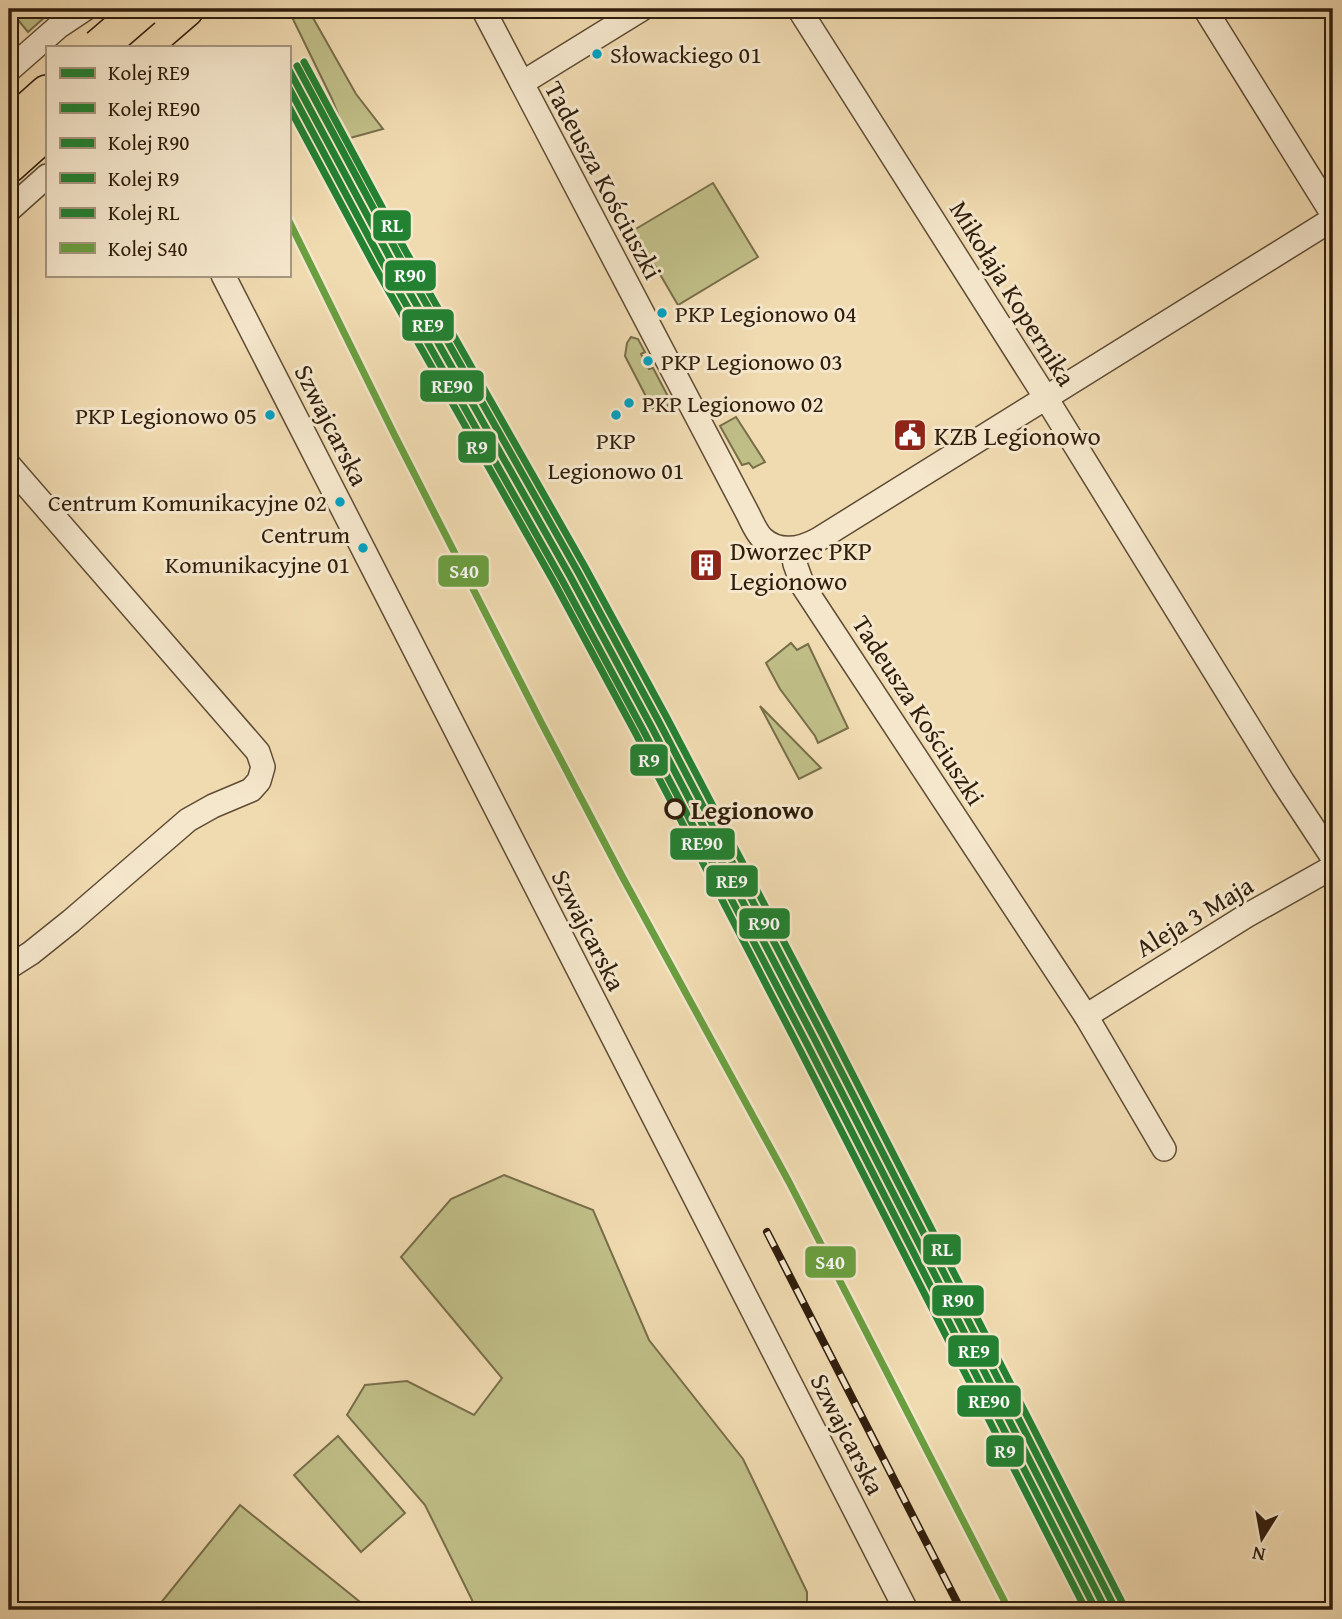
<svg xmlns="http://www.w3.org/2000/svg" width="1342" height="1619" font-family="'Gentium Book Plus',serif">
	<style>
		.green { fill: #c0be87; stroke: #786e4a; stroke-width: 2 }
		.lines { fill: none; stroke-linecap: round; stroke-linejoin: round }
		.street-casing { stroke: #5f4c35; stroke-width: 26 }
		.primary-casing { stroke: #2f1d0c; stroke-width: 38 }
		.street { stroke: #f5e7cc; stroke-width: 23 }
		.primary { stroke: #f0dab0; stroke-width: 35 }
		.rail-casing { stroke: #2f1d0c; stroke-width: 8 }
		.rail { stroke: #f5e7cc; stroke-width: 5; stroke-dasharray: 16; stroke-linecap: butt }
		.primary-bridge-casing { stroke: #2f1d0c; stroke-width: 38; stroke-linecap: butt }
		.primary-bridge { stroke: #f0dab0; stroke-width: 35 }
		.rail-1-casing { stroke: #f5e7cc; stroke-width: 12 }
		.rail-2-casing { stroke: #f5e7cc; stroke-width: 12 }
		.rail-3-casing { stroke: #f5e7cc; stroke-width: 12 }
		.rail-4-casing { stroke: #f5e7cc; stroke-width: 12 }
		.rail-5-casing { stroke: #f5e7cc; stroke-width: 12 }
		.rail-6-casing { stroke: #f5e7cc; stroke-width: 12 }
		.rail-1 { stroke: #238132; stroke-width: 7 }
		.rail-2 { stroke: #238132; stroke-width: 7 }
		.rail-3 { stroke: #238132; stroke-width: 7 }
		.rail-4 { stroke: #238132; stroke-width: 7 }
		.rail-5 { stroke: #238132; stroke-width: 7 }
		.rail-6 { stroke: #6a9f40; stroke-width: 7 }
		.bus-dot { fill: #02a2c4; stroke: #f5e7cc; stroke-width: 2.5 }
		.stop-dot { fill: #f5e7cc; stroke: #2f1d0c; stroke-width: 3.5 }
		.labels { text-anchor: middle; dominant-baseline: central; stroke-width: 6; stroke-linejoin: round; paint-order: stroke }
		.bus-label { font-size: 24px; fill: #2f1d0c; stroke: #f5e7cc; text-anchor: start }
		.street-label { font-size: 26px; fill: #2f1d0c; stroke: #f5e7cc }
		.poi-label { font-size: 26px; fill: #2f1d0c; stroke: #f5e7cc; text-anchor: start }
		.stop-label { font-size: 26px; font-weight: bold; fill: #2f1d0c; stroke: #f5e7cc; text-anchor: start }
		.line-badge { stroke: #f5e7cc; stroke-width: 2.5 }
		.badge-label { font-size: 19px; text-anchor: middle; font-weight: bold; fill: #fff }
	</style>
	<rect width="100%" height="100%" fill="#f0dab0"/>
	<filter id="stains"><feTurbulence type="fractalNoise" baseFrequency=".00286" numOctaves="4"/><feColorMatrix values="0 0 0 0 .2 0 0 0 0 .09 0 0 0 0 .02 0 0 0 .5 -.17"/></filter>
	<radialGradient id="worn" r=".72"><stop offset=".6" stop-color="#630" stop-opacity="0"/><stop offset="1" stop-color="#630" stop-opacity=".3"/></radialGradient>
	<g class="green">
		<polygon points="9,9 54,9 28,32"/>
		<polygon points="288,9 308,9 356,94 383,129 350,138 343,127 332,99"/>
		<polygon points="713,183 758,257 678,305 634,230"/>
		<polygon points="631,337 638,339 645,352 641,354 649,369 653,368 671,402 662,412 658,412 652,408 625,356 627,343"/>
		<polygon points="736,417 765,462 753,468 749,463 742,465 720,426"/>
		<polygon points="791,643 797,650 808,644 848,728 818,743 815,736 780,689 766,663"/>
		<polygon points="760,706 821,768 799,779"/>
		<polygon points="504,1175 593,1210 649,1340 743,1459 807,1592 807,1610 480,1610 476,1608 425,1505 347,1415 365,1385 407,1381 474,1415 502,1378 401,1257 451,1199"/>
		<polygon points="338,1436 405,1513 361,1552 294,1475"/>
		<polygon points="240,1505 370,1610 155,1610"/>
	</g>
	<g class="lines">
		<g class="street-casing">
			<g id="street">
				<path d="M483,9L748,514C752,522 756,532 762,538C779,554 801,549 819,539L1333,219"/>
				<polyline points="799,9 1046,398 1283,782 1333,858"/>
				<polyline points="1205,9 1333,215"/>
				<polyline points="9,70 58,27 85,9"/>
				<polyline points="522,83 642,9"/>
				<polyline points="9,210 47,176"/>
				<polyline points="223,275 906,1610"/>
				<polyline points="9,465 258,752 263,767 259,781 251,790 213,806 188,820 71,921 31,953 9,967"/>
				<polyline points="792,549 795,564 803,586 1086,1016 1164,1149"/>
				<polyline points="1086,1016 1246,916 1333,867"/>
			</g>
		</g>
		<g class="primary-casing">
			<g id="primary">
				<polyline points="142,47 186,9"/>
				<polyline points="9,127 47,93"/>
				<polyline points="9,165 47,131"/>
			</g>
		</g>
		<use href="#street" class="street"/>
		<use href="#primary" class="primary"/>
		<g class="rail-casing">
			<polyline id="rail" points="767,1232 961,1610"/>
		</g>
		<use href="#rail" class="rail"/>
		<g class="primary-bridge-casing">
			<polyline id="primary-bridge" points="99,47 143,9"/>
		</g>
		<use href="#primary-bridge" class="primary-bridge"/>
		<g class="rail-1-casing">
			<polyline id="rail-1" points="289,70 390,258 570,576 651,726 816,1042 1106,1610"/>
		</g>
		<g class="rail-2-casing">
			<polyline id="rail-2" points="289,88 382,262 562,580 643,730 808,1046 1096,1610"/>
		</g>
		<g class="rail-3-casing">
			<polyline id="rail-3" points="297,66 398,254 578,572 659,722 824,1038 1114,1606"/>
		</g>
		<g class="rail-4-casing">
			<polyline id="rail-4" points="289,107 375,267 555,584 636,734 800,1050 1086,1610"/>
		</g>
		<g class="rail-5-casing">
			<polyline id="rail-5" points="304,62 405,250 585,567 667,718 832,1034 1122,1602"/>
		</g>
		<g class="rail-6-casing">
			<polyline id="rail-6" points="289,221 395,436 541,722 623,878 789,1182 1009,1610"/>
		</g>
		<use href="#rail-1" class="rail-1"/>
		<use href="#rail-2" class="rail-2"/>
		<use href="#rail-3" class="rail-3"/>
		<use href="#rail-4" class="rail-4"/>
		<use href="#rail-5" class="rail-5"/>
		<use href="#rail-6" class="rail-6"/>
	</g>
	<defs>
		<g id="civic-square" transform="scale(1.75)"><rect x="-9" y="-9" width="18" height="18" rx="4" fill="#8f2418" stroke="#f5e7cc"/><path d="M-.6-6.5H3V-4.5H.6V-3L4-1V1h2V6H-6V1h2V-1L-.6-3ZM-1.2 2.5V6h2.4V2.5Z" fill="#fff"/></g>
		<g id="building-square" transform="scale(1.75)"><rect x="-9" y="-9" width="18" height="18" rx="4" fill="#8f2418" stroke="#f5e7cc"/><path d="M-4-6H4V6H1V3H-1V6H-4ZM-2.5-4.3h1.7v1.8h-1.7ZM.8-4.3h1.7v1.8H.8ZM-2.5-1h1.7V.8h-1.7ZM.8-1h1.7V.8H.8Z" fill="#fff"/></g>
	</defs>
	<g fill-rule="evenodd">
		<use href="#civic-square" x="910" y="435"/>
		<use href="#building-square" x="706" y="565"/>
	</g>
	<g class="bus-dot">
		<circle cx="597" cy="54" r="6"/>
		<circle cx="662" cy="313" r="6"/>
		<circle cx="648" cy="361" r="6"/>
		<circle cx="629" cy="403" r="6"/>
		<circle cx="270" cy="415" r="6"/>
		<circle cx="616" cy="415" r="6"/>
		<circle cx="340" cy="502" r="6"/>
		<circle cx="363" cy="548" r="6"/>
	</g>
	<circle class="stop-dot" cx="675" cy="809" r="9"/>
	<g class="labels">
		<g class="bus-label">
			<text x="610" y="54">Słowackiego 01</text>
			<text x="675" y="313">PKP Legionowo 04</text>
			<text x="661" y="361">PKP Legionowo 03</text>
			<text x="642" y="403">PKP Legionowo 02</text>
			<text x="257" y="415" text-anchor="end">PKP Legionowo 05</text>
			<text x="616" y="440" text-anchor="middle">PKP<tspan x="616" dy="30">Legionowo 01</tspan></text>
			<text x="327" y="502" text-anchor="end">Centrum Komunikacyjne 02</text>
			<text x="350" y="534" text-anchor="end">Centrum<tspan x="350" dy="30">Komunikacyjne 01</tspan></text>
		</g>
		<g class="street-label">
			<text transform="translate(604 180) rotate(62)">Tadeusza Kościuszki</text>
			<text transform="translate(1013 293) rotate(58)">Mikołaja Kopernika</text>
			<text transform="translate(332 425) rotate(63)">Szwajcarska</text>
			<text transform="translate(919 710) rotate(57)">Tadeusza Kościuszki</text>
			<text transform="translate(1194 916) rotate(-31)">Aleja 3 Maja</text>
			<text transform="translate(589 930) rotate(63)">Szwajcarska</text>
			<text transform="translate(848 1434) rotate(63)">Szwajcarska</text>
		</g>
		<g class="poi-label">
			<text x="934" y="435">KZB Legionowo</text>
			<text x="730" y="550">Dworzec PKP<tspan x="730" dy="30">Legionowo</tspan></text>
		</g>
		<g class="stop-label">
			<text x="691" y="809">Legionowo</text>
		</g>
	</g>
	<g class="line-badge">
		<rect x="372" y="209" width="40" height="33" rx="7" fill="#238132"/>
		<rect x="384" y="259" width="53" height="33" rx="7" fill="#238132"/>
		<rect x="401" y="308" width="54" height="34" rx="7" fill="#238132"/>
		<rect x="419" y="369" width="66" height="34" rx="7" fill="#238132"/>
		<rect x="457" y="430" width="40" height="34" rx="7" fill="#238132"/>
		<rect x="437" y="554" width="53" height="34" rx="7" fill="#6a9f40"/>
		<rect x="629" y="743" width="40" height="34" rx="7" fill="#238132"/>
		<rect x="669" y="827" width="67" height="34" rx="7" fill="#238132"/>
		<rect x="705" y="864" width="54" height="34" rx="7" fill="#238132"/>
		<rect x="738" y="907" width="53" height="33" rx="7" fill="#238132"/>
		<rect x="922" y="1233" width="40" height="33" rx="7" fill="#238132"/>
		<rect x="804" y="1245" width="53" height="34" rx="7" fill="#6a9f40"/>
		<rect x="931" y="1284" width="54" height="33" rx="7" fill="#238132"/>
		<rect x="947" y="1334" width="53" height="34" rx="7" fill="#238132"/>
		<rect x="956" y="1384" width="66" height="34" rx="7" fill="#238132"/>
		<rect x="985" y="1434" width="40" height="34" rx="7" fill="#238132"/>
	</g>
	<g class="badge-label">
		<text x="392" y="232">RL</text>
		<text x="410" y="282">R90</text>
		<text x="428" y="332">RE9</text>
		<text x="452" y="393">RE90</text>
		<text x="477" y="454">R9</text>
		<text x="464" y="578">S40</text>
		<text x="649" y="767">R9</text>
		<text x="702" y="850">RE90</text>
		<text x="732" y="888">RE9</text>
		<text x="764" y="930">R90</text>
		<text x="942" y="1256">RL</text>
		<text x="830" y="1269">S40</text>
		<text x="958" y="1307">R90</text>
		<text x="974" y="1358">RE9</text>
		<text x="989" y="1408">RE90</text>
		<text x="1005" y="1458">R9</text>
	</g>
	<rect width="1342" height="1619" fill="none" stroke="#f0dab0" stroke-width="35"/>
	<rect x="10" y="10" width="1321" height="1598" fill="none" stroke="#2f1d0c" stroke-width="3.5"/>
	<rect x="18" y="18" width="1307" height="1584" fill="none" stroke="#2f1d0c" stroke-width="2"/>
	<rect x="46" y="46" width="245" height="231" fill="#f5e7cc" stroke="#a6967f" stroke-width="2"/>
	<rect x="60" y="68" width="35" height="10" fill="#238132" stroke="#a6967f" stroke-width="2"/>
	<text x="108" y="80" font-size="21" fill="#2f1d0c">Kolej RE9</text>
	<rect x="60" y="103" width="35" height="10" fill="#238132" stroke="#a6967f" stroke-width="2"/>
	<text x="108" y="116" font-size="21" fill="#2f1d0c">Kolej RE90</text>
	<rect x="60" y="138" width="35" height="10" fill="#238132" stroke="#a6967f" stroke-width="2"/>
	<text x="108" y="150" font-size="21" fill="#2f1d0c">Kolej R90</text>
	<rect x="60" y="173" width="35" height="10" fill="#238132" stroke="#a6967f" stroke-width="2"/>
	<text x="108" y="186" font-size="21" fill="#2f1d0c">Kolej R9</text>
	<rect x="60" y="208" width="35" height="10" fill="#238132" stroke="#a6967f" stroke-width="2"/>
	<text x="108" y="220" font-size="21" fill="#2f1d0c">Kolej RL</text>
	<rect x="60" y="243" width="35" height="10" fill="#6a9f40" stroke="#a6967f" stroke-width="2"/>
	<text x="108" y="256" font-size="21" fill="#2f1d0c">Kolej S40</text>
	<g transform="translate(1262 1538) rotate(191)" stroke="#f5e7cc" stroke-width="5" paint-order="stroke">
	<path d="M0-5L12 26L0 18L-12 26Z" fill="#2f1d0c"/>
	<text y="-10" font-size="19" font-weight="bold" text-anchor="middle" fill="#2f1d0c">N</text>
	</g>
	<rect width="100%" height="100%" filter="url(#stains)"/>
	<rect width="100%" height="100%" fill="url(#worn)"/>
</svg>
